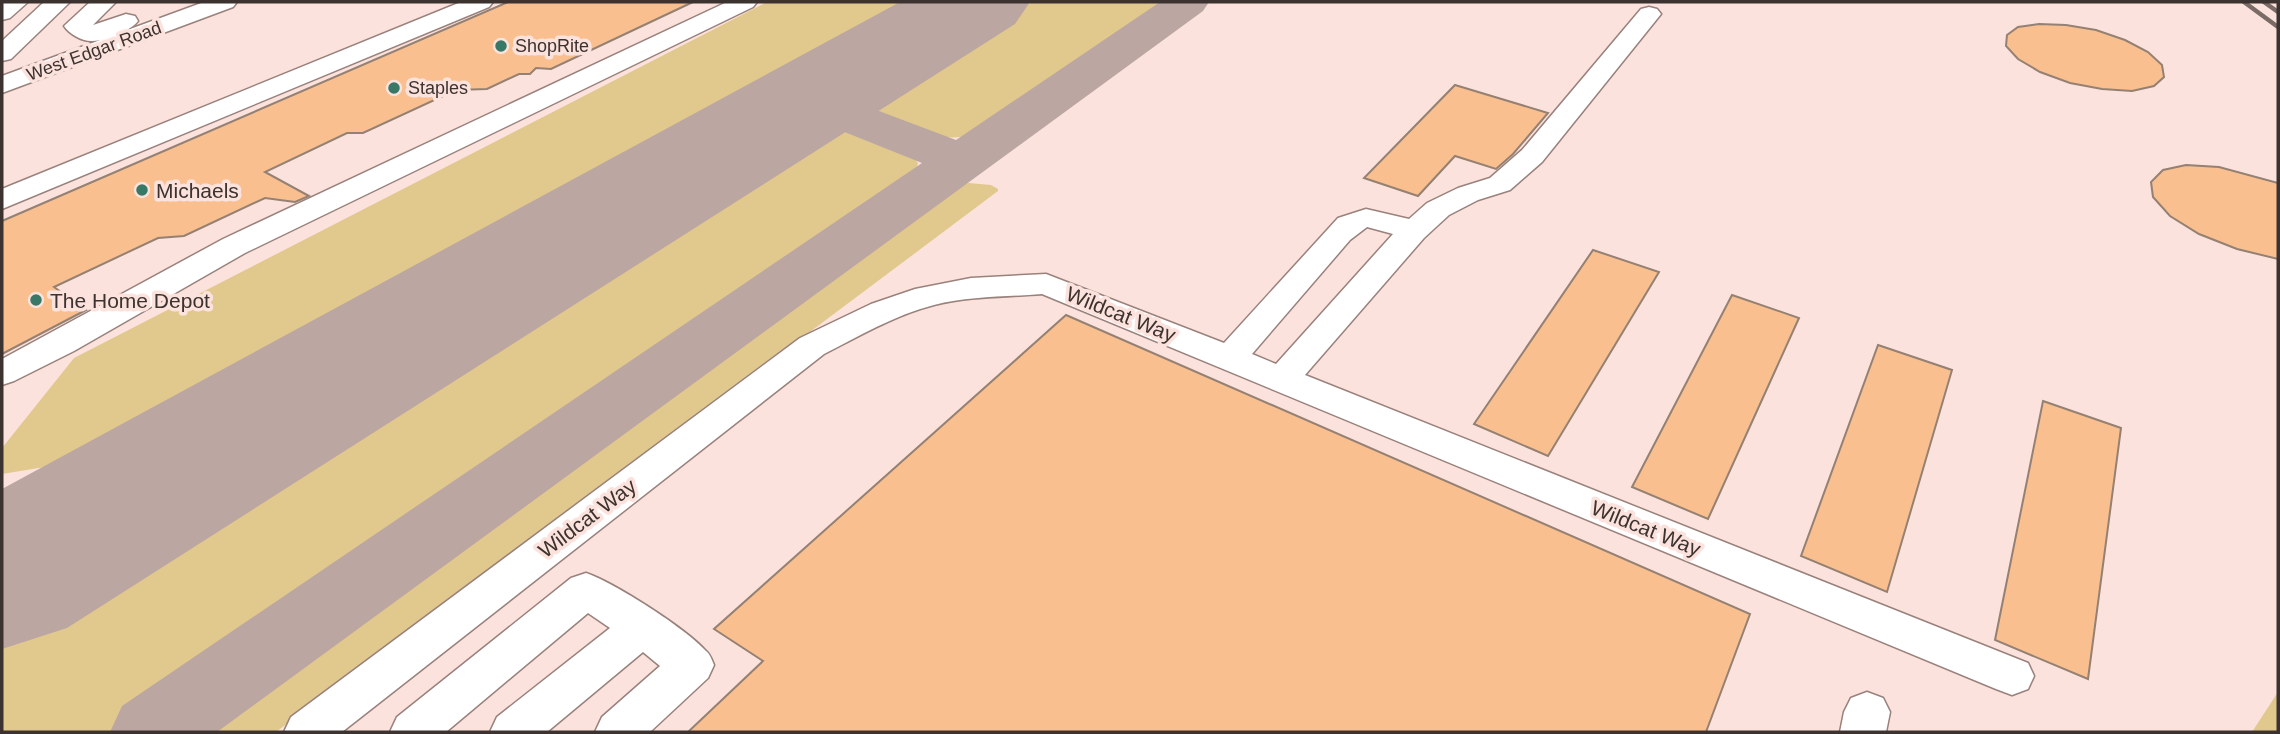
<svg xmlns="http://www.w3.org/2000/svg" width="2280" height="734" font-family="Helvetica,sans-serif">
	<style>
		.green { fill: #e1c98e }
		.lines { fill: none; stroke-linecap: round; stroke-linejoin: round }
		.taxiway { fill: #bba6a2; fill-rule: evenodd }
		.runway { fill: #bba6a2; fill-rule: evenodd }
		.building { fill: #f9bf8f; stroke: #948173; stroke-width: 2 }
		.minor-casing { stroke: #99817c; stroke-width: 3 }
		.minor { fill: #fff; fill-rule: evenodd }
		.rail { stroke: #7a6b67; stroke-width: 4.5 }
		.poi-dot { fill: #387866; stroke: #fce2dc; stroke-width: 2.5 }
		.labels { text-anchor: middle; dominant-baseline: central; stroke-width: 7; stroke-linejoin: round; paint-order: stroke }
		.far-poi-label { font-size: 18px; fill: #3c322f; stroke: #fce2dc; text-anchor: start }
		.far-street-label { font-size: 18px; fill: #3c322f; stroke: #fce2dc }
		.poi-label { font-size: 21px; fill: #3c322f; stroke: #fce2dc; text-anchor: start }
		.street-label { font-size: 21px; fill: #3c322f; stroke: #fce2dc }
	</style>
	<rect width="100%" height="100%" fill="#fce2dc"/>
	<g class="green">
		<polygon points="767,2 926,2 141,447 132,440 57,465 2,474 2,448 74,358"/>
		<path d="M1032,2H1172L991,128C951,150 899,129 862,109Z"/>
		<polygon points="843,126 909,152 918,163 915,177 116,732 2,732 2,637 829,127"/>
		<polygon points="969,183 991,185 998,189 998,191 276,732 176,732 929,194 948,186"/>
		<polygon points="2278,692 2278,732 2252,732"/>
	</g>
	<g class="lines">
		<polygon class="taxiway" points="1160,2 1209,2 1203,11 217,732 110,732 122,706 922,163 792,111 785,101 792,91 809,87 826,91 956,140"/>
		<polygon class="runway" points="900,2 1030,2 1015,24 67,628 2,649 2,489"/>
	</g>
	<g class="building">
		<polygon points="508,2 693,2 551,69 536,68 530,74 519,74 487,89 456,90 363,133 347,133 265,172 309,196 295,202 265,198 184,236 158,238 54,287 86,310 2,354 2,221"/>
		<polygon points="2039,24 2066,25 2096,30 2125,40 2148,52 2162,65 2164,77 2154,86 2132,91 2102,89 2070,83 2040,72 2018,59 2006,46 2007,35 2018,27"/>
		<polygon points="1455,85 1548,113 1513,154 1496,169 1455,156 1418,196 1364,178"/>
		<polygon points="2186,165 2219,167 2278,183 2278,259 2237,249 2199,234 2170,216 2153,197 2151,182 2163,170"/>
		<polygon points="1593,250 1659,272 1548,456 1474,424"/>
		<polygon points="1732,295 1799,318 1708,519 1632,487"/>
		<polygon points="1066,315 1750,614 1706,732 688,732 763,661 714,629"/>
		<polygon points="1878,345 1952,370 1887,592 1801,556"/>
		<polygon points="2043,401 2121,428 2088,679 1995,640"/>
	</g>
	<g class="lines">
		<g class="minor-casing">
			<g id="minor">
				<polygon points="2,2 28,2 10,18 2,20"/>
				<polygon points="44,2 70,2 11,59 2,61 2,41"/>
				<path d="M90,2H116L93,25L126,14L135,16L138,21C132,30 105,41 93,41C83,42 69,34 64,26Z"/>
				<polygon points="204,2 237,2 233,7 2,93 2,76"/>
				<polygon points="461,2 493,2 489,7 2,209 2,189"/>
				<polygon points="727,2 757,2 753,7 245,253 74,351 14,381 2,385 2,359 223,239"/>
				<path d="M1649,7L1657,9L1661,14L1542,162L1510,190L1478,200L1449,215L1424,238L1305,375L2028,663L2034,676L2028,689L2012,695L1996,689L1042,294C1006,297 969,296 934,305C895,315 859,336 824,354L342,732H284L291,717L800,338L871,304L915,289L971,278L1046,274L1224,343L1338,218L1366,209L1409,219L1427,203L1458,188L1490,178L1522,150L1641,9ZM1367,227L1393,234L1276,364L1252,354L1350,240Z"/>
				<path d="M586,573C615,583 685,628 706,651C710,654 712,660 714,665L708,678L650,732H595L602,717L660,666L643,652L547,732H490L497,717L610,628L588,613L446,732H390L397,717L571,578Z"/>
				<polygon points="1867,692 1883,698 1890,712 1886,732 1840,732 1844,712 1851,698"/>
			</g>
		</g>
		<use href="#minor" class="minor"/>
		<g class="rail">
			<polyline points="2244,2 2278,27"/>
			<polyline points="2264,2 2278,12"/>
		</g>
	</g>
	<g class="poi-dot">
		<circle cx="501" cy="46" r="7"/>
		<circle cx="394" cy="88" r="7"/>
		<circle cx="142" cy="190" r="7"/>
		<circle cx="36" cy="300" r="7"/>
	</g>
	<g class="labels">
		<g class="far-poi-label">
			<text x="515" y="46">ShopRite</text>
			<text x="408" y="88">Staples</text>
		</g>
		<g class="far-street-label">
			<text transform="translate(94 51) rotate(-20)">West Edgar Road</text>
		</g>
		<g class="poi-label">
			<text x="156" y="190">Michaels</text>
			<text x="50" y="300">The Home Depot</text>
		</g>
		<g class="street-label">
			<text transform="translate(1121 314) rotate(22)">Wildcat Way</text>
			<text transform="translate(587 518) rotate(-37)">Wildcat Way</text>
			<text transform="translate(1646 528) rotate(22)">Wildcat Way</text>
		</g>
	</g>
	<rect width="2280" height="734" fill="none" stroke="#3c322f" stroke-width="7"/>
</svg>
